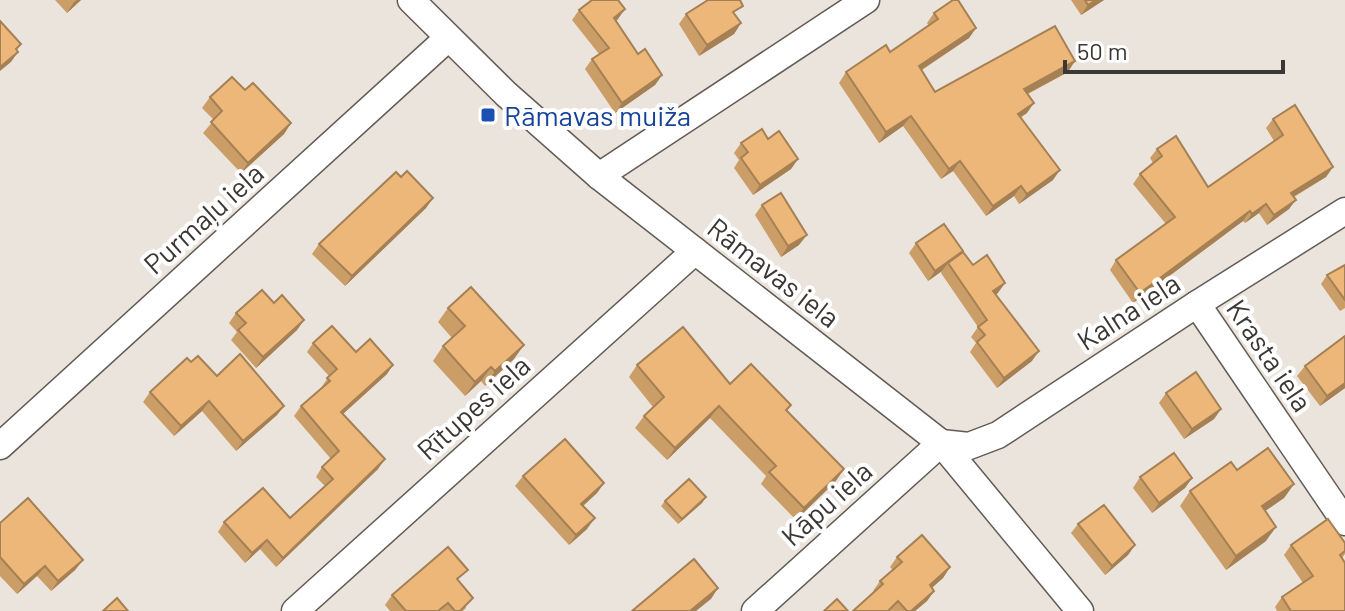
<svg xmlns="http://www.w3.org/2000/svg" width="1345" height="611" font-family="Barlow,sans-serif">
	<style>
		.lines { fill: none; stroke-linecap: round; stroke-linejoin: round }
		.minor-casing { stroke: #625b55; stroke-width: 29 }
		.minor { stroke: #fff; stroke-width: 26 }
		.wall { fill: #cb9d67 }
		.shaded-wall { fill: #a58054 }
		.building { fill: #ecb778; stroke: #a58054; stroke-width: 2 }
		.transit-dot { fill: #1a4fb4; stroke: #fff; stroke-width: 3 }
		.labels { text-anchor: middle; dominant-baseline: central; stroke-width: 8; stroke-linejoin: round; paint-order: stroke }
		.transit-label { font-size: 28px; fill: #164399; stroke: #fff; text-anchor: start }
		.street-label { font-size: 28px; fill: #3b3735; stroke: #fff }
	</style>
	<rect width="100%" height="100%" fill="#ebe4dd"/>
	<g class="lines">
		<g class="minor-casing">
			<g id="minor">
				<polyline points="411,0 506,94 599,176 941,443 1080,611"/>
				<polyline points="599,176 866,0"/>
				<polyline points="1197,304 1345,522"/>
				<polyline points="941,443 969,446 998,435 1197,304 1345,211"/>
				<polyline points="0,446 448,38"/>
				<polyline points="295,611 695,251"/>
				<polyline points="755,611 941,443"/>
			</g>
		</g>
		<use href="#minor" class="minor"/>
	</g>
	<g class="wall">
		<polygon points="55,0 81,0 67,13"/>
		<polygon points="1071,0 1104,0 1081,15"/>
		<polygon points="579,10 618,19 616,21 638,54 662,75 655,85 615,113 585,69 592,59 599,54 572,20"/>
		<polygon points="934,13 976,28 969,38 922,70 935,92 1068,72 1028,94 1027,113 1021,117 1053,180 1019,204 1014,196 986,216 953,171 941,179 903,126 879,143 839,83 846,72 890,52 929,26 927,23"/>
		<polygon points="686,14 736,16 741,23 734,34 699,56 679,24"/>
		<polygon points="245,90 291,123 284,134 241,173 203,133 214,120 202,108 210,97"/>
		<polygon points="1273,119 1333,167 1326,177 1294,197 1289,209 1267,225 1259,213 1245,223 1243,221 1133,303 1110,270 1116,260 1166,224 1133,184 1140,174 1153,163 1150,158 1157,149 1208,187 1274,141 1266,128"/>
		<polygon points="768,139 798,159 791,169 753,195 734,168 739,160 734,153 741,143"/>
		<polygon points="401,177 433,198 426,208 345,286 312,254 319,244"/>
		<polygon points="762,205 799,245 781,257 755,215"/>
		<polygon points="916,243 963,251 973,265 998,293 996,294 1032,361 997,388 970,352 976,343 971,337 978,327 941,273 942,271 928,281 909,253"/>
		<polygon points="1345,265 1345,308 1340,311 1321,284 1327,275"/>
		<polygon points="274,303 304,320 297,330 256,368 231,340 237,332 229,323 236,313"/>
		<polygon points="448,308 514,359 485,386 481,381 465,396 433,361 443,346 452,338 438,322"/>
		<polygon points="1345,336 1345,388 1320,406 1297,376 1305,366"/>
		<polygon points="313,343 356,352 387,374 343,414 378,469 276,567 260,549 245,563 218,532 224,522 290,518 325,486 316,477 322,467 331,459 294,416 301,406 321,388 329,376 307,352"/>
		<polygon points="191,362 217,376 284,406 277,415 236,451 202,411 174,436 143,402 150,392"/>
		<polygon points="637,365 730,384 791,405 787,411 844,469 835,482 796,520 761,484 766,476 710,418 667,460 635,428 644,416 653,407 629,377"/>
		<polygon points="1166,393 1221,409 1214,419 1184,439 1159,403"/>
		<polygon points="1237,470 1294,484 1284,498 1265,511 1266,541 1226,570 1180,506 1190,491"/>
		<polygon points="523,476 604,483 597,493 583,506 587,529 569,545 515,486"/>
		<polygon points="1140,477 1192,478 1185,488 1152,513 1133,488"/>
		<polygon points="706,497 702,503 678,524 661,506 665,501"/>
		<polygon points="0,523 83,560 75,570 51,591 37,576 17,594 0,576"/>
		<polygon points="1078,524 1135,545 1128,555 1105,575 1071,533"/>
		<polygon points="1345,543 1345,554 1342,558 1345,611 1277,611 1275,607 1282,597 1303,583 1284,555 1291,545"/>
		<polygon points="897,557 950,567 943,578 932,588 934,591 927,601 915,611 853,611 874,592 873,591 880,581 893,570 890,567"/>
		<polygon points="459,581 466,608 463,611 390,611 385,605 392,595"/>
	</g>
	<g class="shaded-wall">
		<polygon points="77,0 81,0 67,13 74,2"/>
		<polygon points="1096,0 1104,0 1081,15 1088,5"/>
		<polygon points="625,9 618,19 607,28 614,18"/>
		<polygon points="741,23 734,34 699,56 707,45"/>
		<polygon points="976,28 969,38 912,76 919,66"/>
		<polygon points="18,52 11,62 0,71 0,67"/>
		<polygon points="1075,61 1068,72 1017,99 1024,89"/>
		<polygon points="662,75 655,85 615,113 622,103"/>
		<polygon points="1034,103 1027,113 1011,124 1018,114"/>
		<polygon points="911,116 903,126 879,143 886,132"/>
		<polygon points="291,123 284,134 241,173 248,163"/>
		<polygon points="798,159 791,169 753,195 760,185"/>
		<polygon points="960,161 953,171 941,179 949,169"/>
		<polygon points="1333,167 1326,177 1284,202 1291,193"/>
		<polygon points="1060,170 1053,180 1019,204 1027,194"/>
		<polygon points="1021,186 1014,196 986,216 993,206"/>
		<polygon points="433,198 426,208 345,286 352,276"/>
		<polygon points="1296,200 1289,209 1267,225 1274,215"/>
		<polygon points="1266,204 1259,213 1245,223 1252,214"/>
		<polygon points="1250,211 1243,221 1133,303 1140,293"/>
		<polygon points="807,235 799,245 781,257 788,246"/>
		<polygon points="963,251 948,263 942,271 928,281 935,271"/>
		<polygon points="1005,283 998,293 986,301 993,291"/>
		<polygon points="304,320 297,330 256,368 263,357"/>
		<polygon points="524,345 514,359 485,386 495,371"/>
		<polygon points="1039,351 1032,361 997,388 1004,378"/>
		<polygon points="393,365 387,374 334,422 341,412"/>
		<polygon points="491,367 481,381 465,396 475,382"/>
		<polygon points="1345,383 1345,388 1320,406 1327,396"/>
		<polygon points="209,401 202,411 174,436 181,426"/>
		<polygon points="284,406 277,415 236,451 243,441"/>
		<polygon points="719,406 710,418 667,460 675,448"/>
		<polygon points="1221,409 1214,419 1184,439 1192,429"/>
		<polygon points="385,459 378,469 276,567 283,558"/>
		<polygon points="844,469 835,482 796,520 804,508"/>
		<polygon points="1192,478 1185,488 1152,513 1159,503"/>
		<polygon points="604,483 597,493 574,514 581,504"/>
		<polygon points="1294,484 1284,498 1252,520 1262,506"/>
		<polygon points="706,497 702,503 678,524 682,519"/>
		<polygon points="595,518 587,529 569,545 576,535"/>
		<polygon points="1276,527 1266,541 1226,570 1236,556"/>
		<polygon points="267,540 260,549 245,563 252,553"/>
		<polygon points="1135,545 1128,555 1105,575 1112,566"/>
		<polygon points="83,560 75,570 51,591 58,581"/>
		<polygon points="45,566 37,576 17,594 24,584"/>
		<polygon points="950,567 943,578 922,596 930,585"/>
		<polygon points="718,588 711,599 696,611 690,611"/>
		<polygon points="934,591 927,601 915,611 911,611"/>
	</g>
	<g class="building">
		<polygon points="592,0 618,0 625,9 614,18 638,54 645,49 662,75 622,103 592,59 609,48 579,10"/>
		<polygon points="708,0 740,0 743,6 733,12 741,23 707,45 686,14"/>
		<polygon points="953,0 958,0 976,28 919,66 935,92 1055,26 1075,61 1024,89 1034,103 1018,114 1060,170 1027,194 1021,186 993,206 960,161 949,169 911,116 886,132 846,72 886,45 890,52 938,19 934,13"/>
		<polygon points="1085,0 1096,0 1088,5"/>
		<polygon points="0,21 21,44 16,49 18,52 0,67"/>
		<polygon points="232,77 245,90 253,83 291,123 248,163 211,122 222,111 210,97"/>
		<polygon points="1295,105 1333,167 1291,193 1296,200 1274,215 1266,204 1252,214 1250,211 1140,293 1116,260 1175,217 1140,174 1162,156 1157,149 1176,136 1208,187 1283,135 1273,119"/>
		<polygon points="762,129 768,139 779,131 798,159 760,185 741,158 748,152 741,143"/>
		<polygon points="407,171 433,198 352,276 319,244 396,172 401,177"/>
		<polygon points="781,193 807,235 788,246 762,205"/>
		<polygon points="944,224 963,251 935,271 916,243"/>
		<polygon points="963,252 973,265 987,255 1005,283 993,291 1039,351 1004,378 977,342 985,335 978,327 987,320 948,263"/>
		<polygon points="1345,265 1345,300 1327,275"/>
		<polygon points="471,287 524,345 495,371 491,367 475,382 443,346 465,326 448,308"/>
		<polygon points="262,290 274,303 282,295 304,320 263,357 238,330 246,323 236,313"/>
		<polygon points="332,326 356,352 370,339 393,365 341,412 385,459 283,558 267,540 252,553 224,522 263,488 290,518 333,479 322,467 339,451 301,406 330,381 327,378 337,369 313,343"/>
		<polygon points="683,327 730,384 751,364 791,405 786,410 844,469 804,508 769,472 776,466 719,406 675,448 644,416 664,397 637,365"/>
		<polygon points="1345,336 1345,383 1327,396 1305,366"/>
		<polygon points="240,354 284,406 243,441 209,401 181,426 150,392 187,358 191,362 198,356 217,376"/>
		<polygon points="1196,372 1221,409 1192,429 1166,393"/>
		<polygon points="565,439 604,483 581,504 595,518 576,535 523,476"/>
		<polygon points="1268,448 1294,484 1262,506 1276,527 1236,556 1190,491 1231,462 1237,470"/>
		<polygon points="1174,453 1192,478 1159,503 1140,477"/>
		<polygon points="689,479 706,497 682,519 665,501"/>
		<polygon points="28,498 83,560 58,581 45,566 24,584 0,557 0,523"/>
		<polygon points="1104,505 1135,545 1112,566 1078,524"/>
		<polygon points="1328,519 1345,543 1345,551 1340,555 1345,563 1345,611 1291,611 1282,597 1313,576 1291,545"/>
		<polygon points="922,535 950,567 930,585 934,591 911,611 907,611 898,601 888,611 853,611 883,584 880,581 902,562 897,557"/>
		<polygon points="448,547 468,570 457,579 473,598 460,611 455,611 448,603 438,611 406,611 392,595"/>
		<polygon points="694,559 718,588 690,611 632,611"/>
		<polygon points="117,598 128,611 103,611"/>
		<polygon points="837,599 848,611 824,611"/>
	</g>
	<rect class="transit-dot" x="480" y="107" width="16" height="16" rx="4"/>
	<g class="labels">
		<g class="transit-label">
			<text x="504" y="115">Rāmavas muiža</text>
		</g>
		<g class="street-label">
			<text transform="translate(203 218) rotate(-42)">Purmaļu iela</text>
			<text transform="translate(774 272) rotate(38)">Rāmavas iela</text>
			<text transform="translate(1128 311) rotate(-33)">Kalna iela</text>
			<text transform="translate(1270 355) rotate(56)">Krasta iela</text>
			<text transform="translate(473 407) rotate(-42)">Rītupes iela</text>
			<text transform="translate(826 503) rotate(-42)">Kāpu iela</text>
		</g>
	</g>
	<path d="M1065 60v12h218v-12" fill="none" stroke="#3b3735" stroke-width="4"/>
	<text x="1077" y="60" font-size="24" fill="#3b3735" stroke="#ffffff" stroke-width="6" paint-order="stroke">50 m</text>
</svg>
